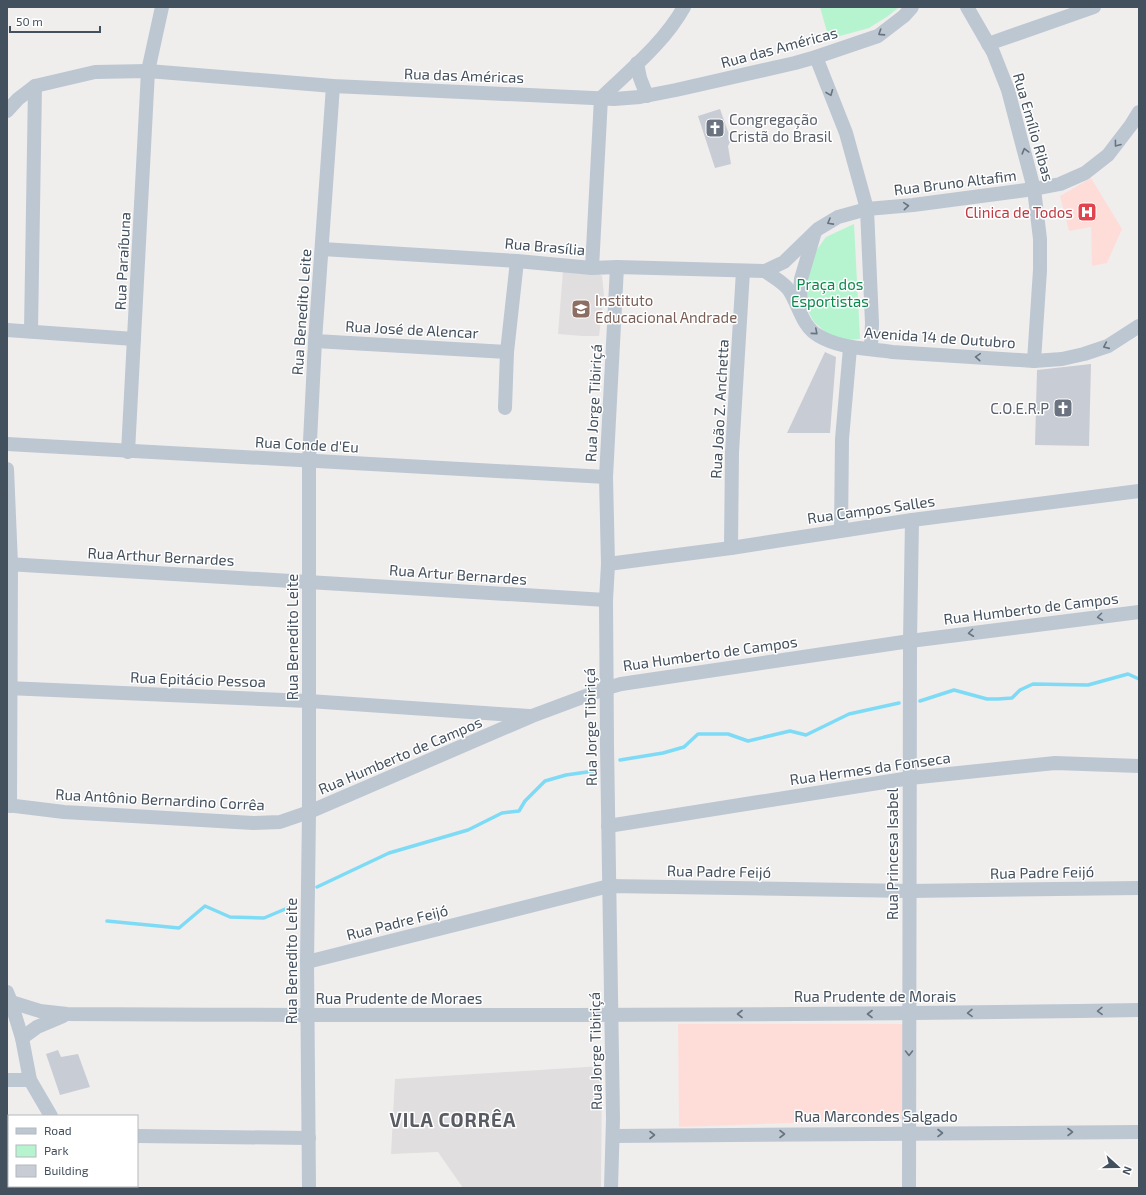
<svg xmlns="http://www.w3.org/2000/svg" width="1146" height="1195" font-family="'Exo 2',sans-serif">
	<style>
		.education { fill: #e1dedf }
		.medical { fill: #feddd9 }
		.green { fill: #b5f4cf }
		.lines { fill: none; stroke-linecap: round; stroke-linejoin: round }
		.stream { stroke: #7ddbf6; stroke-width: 3.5 }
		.building { fill: #c8ccd4 }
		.minor { stroke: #bcc7d2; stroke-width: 14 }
		.oneway { stroke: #677480 }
		.labels { text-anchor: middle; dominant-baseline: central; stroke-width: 3; stroke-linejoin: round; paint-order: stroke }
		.street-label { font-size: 15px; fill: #43505d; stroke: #fff }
		.worship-label { font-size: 15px; fill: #5b616d; stroke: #fff; text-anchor: start }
		.health-label { font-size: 15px; fill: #be3a42; stroke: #fff; text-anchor: end }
		.park-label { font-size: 15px; fill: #0b874b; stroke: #fff }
		.education-label { font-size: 15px; fill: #785e54; stroke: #fff; text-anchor: start }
		.district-label { font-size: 19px; font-weight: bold; letter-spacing: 1px; fill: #595d63; stroke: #fff }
	</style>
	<rect width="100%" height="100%" fill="#f0eded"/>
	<g class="education">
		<polygon points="563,271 595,272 602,276 604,295 599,336 583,336 558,334"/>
		<polygon points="602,1066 601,1188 463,1188 438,1152 391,1154 395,1079"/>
	</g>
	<g class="medical">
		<polygon points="1091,178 1122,229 1107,263 1092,266 1091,227 1069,231 1060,196"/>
		<polygon points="678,1024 903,1024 906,1119 679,1127"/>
	</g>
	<g class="green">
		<polygon points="820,7 899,7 888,16 869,28 829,39"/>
		<polygon points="854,224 860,339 846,340 829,335 814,322 806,307 807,267 813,255 826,237"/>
	</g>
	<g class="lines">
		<g class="stream">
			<polyline points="920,701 954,690 987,699 998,699 1012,698 1020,690 1033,684 1088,685 1128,674 1139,679"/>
			<polyline points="620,760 663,753 684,747 698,734 728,734 748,741 790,731 806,735 849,714 899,703"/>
			<polyline points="317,887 389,853 468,830 502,813 519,811 525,801 545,781 566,775 594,771"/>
			<polyline points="107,921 179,928 205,906 230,917 264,918 290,907"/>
		</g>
	</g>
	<g class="building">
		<polygon points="720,109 731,140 728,146 731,164 715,168 698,116"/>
		<polygon points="825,352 836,357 830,433 787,433"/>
		<polygon points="1091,364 1089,446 1035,445 1037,370"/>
		<polygon points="58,1050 61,1057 78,1054 90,1087 60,1095 46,1054"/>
	</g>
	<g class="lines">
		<g class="minor">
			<polyline points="967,7 993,52 1008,90 1034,189 1040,239 1040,270 1034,361"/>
			<polyline points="988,44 1094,7"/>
			<polyline points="816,57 846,133 867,209 872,323 871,348"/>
			<polyline points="637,63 640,78 647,96"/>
			<polyline points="7,111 18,99 35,86 95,72 148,71 333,86 614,99 640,97 676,90 795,63 816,57 878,36 904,16 912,7"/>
			<polyline points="322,249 517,261 592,268 617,267 765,271 784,262 818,229 838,217 867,209 913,205 1034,189 1060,184 1085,173 1108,155 1131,125 1139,112"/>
			<path d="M592,268L601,98C630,70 664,43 684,7"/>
			<path d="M765,271C773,277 783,282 789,290C799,305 802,327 819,336C841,349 867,348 892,352L1034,361L1062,359L1084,354L1108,346L1139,326"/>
			<polyline points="801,308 800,290 801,279 814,235"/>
			<polyline points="7,330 134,339"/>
			<polyline points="31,331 35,86"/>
			<polyline points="315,341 507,352"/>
			<polyline points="505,408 507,352 517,261"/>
			<polyline points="7,444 606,477"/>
			<polyline points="128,452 148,71 162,7"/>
			<polyline points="7,469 11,564 10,806"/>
			<polyline points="841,530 842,439 850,348"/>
			<polyline points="731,548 732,452 743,271"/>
			<polyline points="7,564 606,600"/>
			<polyline points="608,564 731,548 912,520 1139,491"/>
			<polyline points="7,688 309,701 529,716"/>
			<polyline points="7,805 64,812 253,823 280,822 309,812 532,716 607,688 621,684 910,641 1139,612"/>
			<polyline points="608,826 910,778 1055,763 1139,766"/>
			<polyline points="307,962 609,886 909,891 1139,888"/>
			<polyline points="7,992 11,1002 22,1038 30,1080 51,1116"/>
			<path d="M11,1002L40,1011L67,1014C424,1016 782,1016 1139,1010"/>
			<polyline points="22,1038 37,1027 63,1016"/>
			<polyline points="7,1080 30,1080"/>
			<polyline points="137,1136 309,1138"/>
			<polyline points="613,1136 1139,1132"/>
			<polyline points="309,1188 307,962 309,812 309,461 315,341 333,86"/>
			<polyline points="611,1188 613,1119 607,746 606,600 608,564 606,477 617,267"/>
			<polyline points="909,1188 910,641 912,520"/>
		</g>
	</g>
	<defs><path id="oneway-chevron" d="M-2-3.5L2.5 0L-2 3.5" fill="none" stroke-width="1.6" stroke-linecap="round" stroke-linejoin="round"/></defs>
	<g class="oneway">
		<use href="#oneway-chevron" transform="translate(881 33) rotate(147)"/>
		<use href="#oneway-chevron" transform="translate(830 93) rotate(68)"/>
		<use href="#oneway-chevron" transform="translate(1117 144) rotate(127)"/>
		<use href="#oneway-chevron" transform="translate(1025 151) rotate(-105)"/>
		<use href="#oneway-chevron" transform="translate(906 206) rotate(-5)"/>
		<use href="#oneway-chevron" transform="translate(830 222) rotate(151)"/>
		<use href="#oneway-chevron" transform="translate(815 332) rotate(41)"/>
		<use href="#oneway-chevron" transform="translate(1106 346) rotate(156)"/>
		<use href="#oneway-chevron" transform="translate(978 357) rotate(-176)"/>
		<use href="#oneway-chevron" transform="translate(1100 617) rotate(173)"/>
		<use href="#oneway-chevron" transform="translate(971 633) rotate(173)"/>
		<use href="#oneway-chevron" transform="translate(1100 1011) rotate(179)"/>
		<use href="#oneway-chevron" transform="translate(970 1013) rotate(179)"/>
		<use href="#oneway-chevron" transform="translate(740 1014) rotate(180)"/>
		<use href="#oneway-chevron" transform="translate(870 1014) rotate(180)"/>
		<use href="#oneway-chevron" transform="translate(909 1053) rotate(90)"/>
		<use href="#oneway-chevron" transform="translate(1070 1132)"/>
		<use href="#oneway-chevron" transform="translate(940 1133)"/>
		<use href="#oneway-chevron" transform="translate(782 1134)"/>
		<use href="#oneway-chevron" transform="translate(652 1135)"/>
	</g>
	<defs>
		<g id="church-square" transform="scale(1)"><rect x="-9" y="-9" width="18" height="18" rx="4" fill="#6b7280" stroke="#fff"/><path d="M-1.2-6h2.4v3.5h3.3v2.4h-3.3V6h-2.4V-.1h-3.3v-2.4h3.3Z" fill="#fff"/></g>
		<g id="hospital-square" transform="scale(1)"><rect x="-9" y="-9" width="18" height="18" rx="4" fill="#e0444e" stroke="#fff"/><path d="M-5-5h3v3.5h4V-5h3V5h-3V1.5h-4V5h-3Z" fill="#fff"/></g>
		<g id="school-square" transform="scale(1)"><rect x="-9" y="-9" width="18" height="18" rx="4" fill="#8d6e63" stroke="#fff"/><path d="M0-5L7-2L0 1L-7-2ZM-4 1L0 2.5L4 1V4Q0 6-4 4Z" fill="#fff"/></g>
	</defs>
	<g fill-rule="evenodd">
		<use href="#church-square" x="715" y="128"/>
		<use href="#hospital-square" x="1087" y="212"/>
		<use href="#school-square" x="581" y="309"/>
		<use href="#church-square" x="1063" y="408"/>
	</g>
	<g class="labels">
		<g class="street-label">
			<text transform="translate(779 47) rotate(-15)">Rua das Américas</text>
			<text transform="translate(464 75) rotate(2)">Rua das Américas</text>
			<text transform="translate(1034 127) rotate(74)">Rua Emílio Ribas</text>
			<text transform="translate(955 182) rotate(-7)">Rua Bruno Altafim</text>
			<text transform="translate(545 246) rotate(5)">Rua Brasília</text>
			<text transform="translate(122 261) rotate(-87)">Rua Paraíbuna</text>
			<text transform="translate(301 312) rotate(-86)">Rua Benedito Leite</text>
			<text transform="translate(412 329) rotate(3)">Rua José de Alencar</text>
			<text transform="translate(940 337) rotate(4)">Avenida 14 de Outubro</text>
			<text transform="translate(593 403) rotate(-87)">Rua Jorge Tibiriçá</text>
			<text transform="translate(719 409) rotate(-87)">Rua João Z. Anchetta</text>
			<text transform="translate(307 444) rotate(3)">Rua Conde d'Eu</text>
			<text transform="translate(871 509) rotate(-8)">Rua Campos Salles</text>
			<text transform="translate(161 556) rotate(3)">Rua Arthur Bernardes</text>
			<text transform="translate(458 574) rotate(4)">Rua Artur Bernardes</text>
			<text transform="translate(1031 608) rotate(-7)">Rua Humberto de Campos</text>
			<text transform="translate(292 637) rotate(-90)">Rua Benedito Leite</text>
			<text transform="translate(710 653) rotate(-8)">Rua Humberto de Campos</text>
			<text transform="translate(198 679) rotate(2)">Rua Epitácio Pessoa</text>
			<text transform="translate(590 727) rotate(-91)">Rua Jorge Tibiriçá</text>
			<text transform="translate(400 755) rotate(-23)">Rua Humberto de Campos</text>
			<text transform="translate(870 768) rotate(-8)">Rua Hermes da Fonseca</text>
			<text transform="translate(160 799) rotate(3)">Rua Antônio Bernardino Corrêa</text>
			<text transform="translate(892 854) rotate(-90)">Rua Princesa Isabel</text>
			<text transform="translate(719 871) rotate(1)">Rua Padre Feijó</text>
			<text transform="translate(1042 872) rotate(-1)">Rua Padre Feijó</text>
			<text transform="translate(397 922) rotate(-14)">Rua Padre Feijó</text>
			<text transform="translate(291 961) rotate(-90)">Rua Benedito Leite</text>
			<text x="875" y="996">Rua Prudente de Morais</text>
			<text x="399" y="998">Rua Prudente de Moraes</text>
			<text transform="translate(595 1051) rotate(-91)">Rua Jorge Tibiriçá</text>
			<text x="876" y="1116">Rua Marcondes Salgado</text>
		</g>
		<g class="worship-label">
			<text x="729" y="119">Congregação<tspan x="729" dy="17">Cristã do Brasil</tspan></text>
			<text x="1049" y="408" text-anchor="end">C.O.E.R.P</text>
		</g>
		<g class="health-label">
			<text x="1073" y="212">Clinica de Todos</text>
		</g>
		<g class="park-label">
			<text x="830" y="284">Praça dos<tspan x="830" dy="17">Esportistas</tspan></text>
		</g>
		<g class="education-label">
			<text x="595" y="300">Instituto<tspan x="595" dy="17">Educacional Andrade</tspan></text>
		</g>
		<g class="district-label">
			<text x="453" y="1119">VILA CORRÊA</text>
		</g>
	</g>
	<rect width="1146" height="1195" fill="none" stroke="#43505d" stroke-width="16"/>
	<rect x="8" y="1115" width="130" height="72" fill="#ffffff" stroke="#b4b9be"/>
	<rect x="16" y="1128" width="20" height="6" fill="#bcc7d2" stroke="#b4b9be"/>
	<text x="44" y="1135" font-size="12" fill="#43505d">Road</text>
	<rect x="16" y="1145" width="20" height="12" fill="#b5f4cf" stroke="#b4b9be"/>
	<text x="44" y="1155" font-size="12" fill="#43505d">Park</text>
	<rect x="16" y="1165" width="20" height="12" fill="#c8ccd4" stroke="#b4b9be"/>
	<text x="44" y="1175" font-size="12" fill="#43505d">Building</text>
	<g transform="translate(1118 1167) rotate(111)" stroke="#ffffff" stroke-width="3" paint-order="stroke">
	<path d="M0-3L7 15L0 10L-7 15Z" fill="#43505d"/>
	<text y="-6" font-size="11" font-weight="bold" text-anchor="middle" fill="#43505d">N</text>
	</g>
	<path d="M10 26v6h90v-6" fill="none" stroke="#43505d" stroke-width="2"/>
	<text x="16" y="26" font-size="12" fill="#43505d" stroke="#ffffff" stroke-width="3" paint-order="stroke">50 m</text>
</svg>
